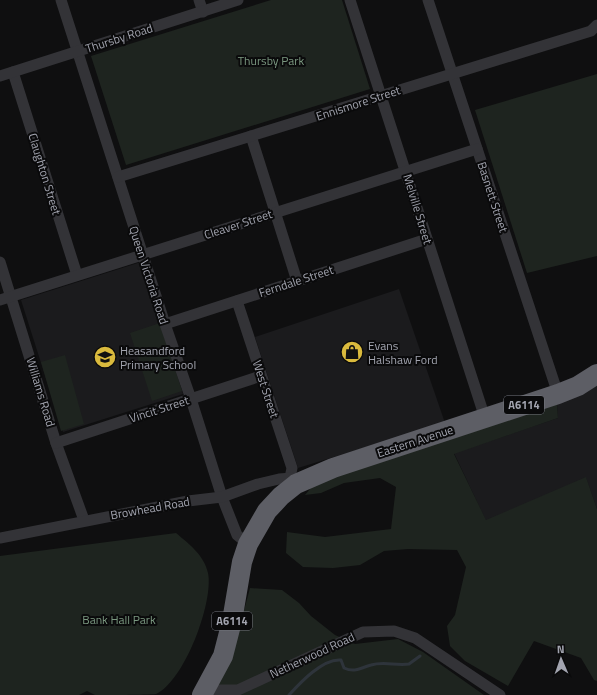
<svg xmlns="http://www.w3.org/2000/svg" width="597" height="695" font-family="'Titillium Web',sans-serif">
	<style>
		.built { fill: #1b1b1d }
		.green { fill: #1e241f }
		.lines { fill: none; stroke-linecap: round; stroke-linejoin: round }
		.stream { stroke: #2e343b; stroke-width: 3 }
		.street { stroke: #333337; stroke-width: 11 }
		.highway { stroke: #5d5e65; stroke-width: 20 }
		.labels { text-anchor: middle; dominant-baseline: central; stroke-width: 4; stroke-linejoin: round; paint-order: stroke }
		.shield { fill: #0a0a0b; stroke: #74767e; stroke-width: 1 }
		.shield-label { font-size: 11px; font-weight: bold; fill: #a2a4af }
		.street-label { font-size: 12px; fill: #a2a4af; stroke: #0a0a0b }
		.park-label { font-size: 12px; fill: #7b9880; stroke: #0a0a0b }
		.poi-label { font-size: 12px; fill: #a2a4af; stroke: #0a0a0b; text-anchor: start }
	</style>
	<rect width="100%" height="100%" fill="#0f0f10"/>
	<g class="built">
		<polygon points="141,262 183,394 63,432 21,300"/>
		<polygon points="399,289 445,423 298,468 255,337"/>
		<polygon points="597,384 597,509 586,478 486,521 454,453 558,418 557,404"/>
	</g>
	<g class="green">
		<polygon points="271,0 342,0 370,89 126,165 91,56"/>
		<polygon points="597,74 597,256 527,273 475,110"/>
		<polygon points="160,323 182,391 152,401 130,333"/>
		<polygon points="65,355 84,424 61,431 41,362"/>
		<polygon points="557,404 558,418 454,454 486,520 586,477 597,509 597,681 594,680 581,658 534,641 508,686 465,661 450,646 447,626 455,615 466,567 457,550 408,549 384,551 360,565 333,568 303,567 286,553 287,532 325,537 391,529 396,487 380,478 344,483 321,493 305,495 314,484"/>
		<path d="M176,533C189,544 204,555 208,573C214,602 184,682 156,694C146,695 107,695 95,695L87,691L79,695H0V556Z"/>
		<polygon points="250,588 282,590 299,603 311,616 335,635 355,644 398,639 423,652 484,695 212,695 231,659"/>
	</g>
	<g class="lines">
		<path class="stream" d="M289,695C300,683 323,658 341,660L344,668C355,673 360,668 371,665C384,661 396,666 409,664L420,656"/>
		<g class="street">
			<polyline points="61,0 165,324 191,399 222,497 237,535 248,544"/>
			<polyline points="199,0 203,12"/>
			<polyline points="350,0 485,418"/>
			<polyline points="428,0 558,394"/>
			<polyline points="13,72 77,275"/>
			<polyline points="0,76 238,0"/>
			<polyline points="251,136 297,281"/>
			<polyline points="118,177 591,31 597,25"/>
			<polyline points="0,262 56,443 84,520"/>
			<polyline points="0,300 477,149"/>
			<polyline points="237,301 292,468 290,478"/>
			<polyline points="165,324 427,239"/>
			<polyline points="56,443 261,376"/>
			<polyline points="0,538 188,501 222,497 258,484 279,479 292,478 296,484"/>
			<polyline points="205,690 238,690 363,632 394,631 415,638 500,695"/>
		</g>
		<polyline class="highway" points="202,695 223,656 232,621 242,562 248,544 267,511 281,496 296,484 333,468 558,394 578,386 597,374"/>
	</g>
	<defs>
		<g id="shop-disc" transform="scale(1.15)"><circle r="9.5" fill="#daba3d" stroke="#0a0a0b"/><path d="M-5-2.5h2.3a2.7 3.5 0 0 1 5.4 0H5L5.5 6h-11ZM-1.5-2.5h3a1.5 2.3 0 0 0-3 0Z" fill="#111"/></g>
		<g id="school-disc" transform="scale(1.15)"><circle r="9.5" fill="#daba3d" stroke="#0a0a0b"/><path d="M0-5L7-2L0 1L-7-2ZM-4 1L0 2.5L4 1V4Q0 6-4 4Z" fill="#111"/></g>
	</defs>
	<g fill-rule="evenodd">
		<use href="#shop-disc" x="352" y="352"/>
		<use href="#school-disc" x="105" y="357"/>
	</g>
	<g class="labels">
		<g class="shield">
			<rect x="504" y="396" width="40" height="18" rx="3"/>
			<rect x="212" y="612" width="40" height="18" rx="3"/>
		</g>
		<g class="shield-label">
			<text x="524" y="405">A6114</text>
			<text x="232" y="621">A6114</text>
		</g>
		<g class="street-label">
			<text transform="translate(119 38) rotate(-18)">Thursby Road</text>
			<text transform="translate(358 103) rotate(-18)">Ennismore Street</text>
			<text transform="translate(45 174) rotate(73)">Claughton Street</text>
			<text transform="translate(493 197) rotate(72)">Basnett Street</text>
			<text transform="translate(418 209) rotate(73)">Melville Street</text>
			<text transform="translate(238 224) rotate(-18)">Cleaver Street</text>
			<text transform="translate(149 275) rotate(72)">Queen Victoria Road</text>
			<text transform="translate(296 281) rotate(-18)">Ferndale Street</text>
			<text transform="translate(266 389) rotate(72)">West Street</text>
			<text transform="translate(41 392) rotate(73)">Williams Road</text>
			<text transform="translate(159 409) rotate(-18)">Vincit Street</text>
			<text transform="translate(415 441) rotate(-18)">Eastern Avenue</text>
			<text transform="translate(150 508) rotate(-10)">Browhead Road</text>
			<text transform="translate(312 655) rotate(-25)">Netherwood Road</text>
		</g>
		<g class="park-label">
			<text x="271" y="60">Thursby Park</text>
			<text x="119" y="619">Bank Hall Park</text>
		</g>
		<g class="poi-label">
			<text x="368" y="345">Evans<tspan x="368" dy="14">Halshaw Ford</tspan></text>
			<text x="120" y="350">Heasandford<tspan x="120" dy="14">Primary School</tspan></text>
		</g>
	</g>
	<g transform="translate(561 659) rotate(358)" stroke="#0a0a0b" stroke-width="3" paint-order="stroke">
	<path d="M0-3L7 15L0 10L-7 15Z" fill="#a2a4af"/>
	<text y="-6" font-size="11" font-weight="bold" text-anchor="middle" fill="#a2a4af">N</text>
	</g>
</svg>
